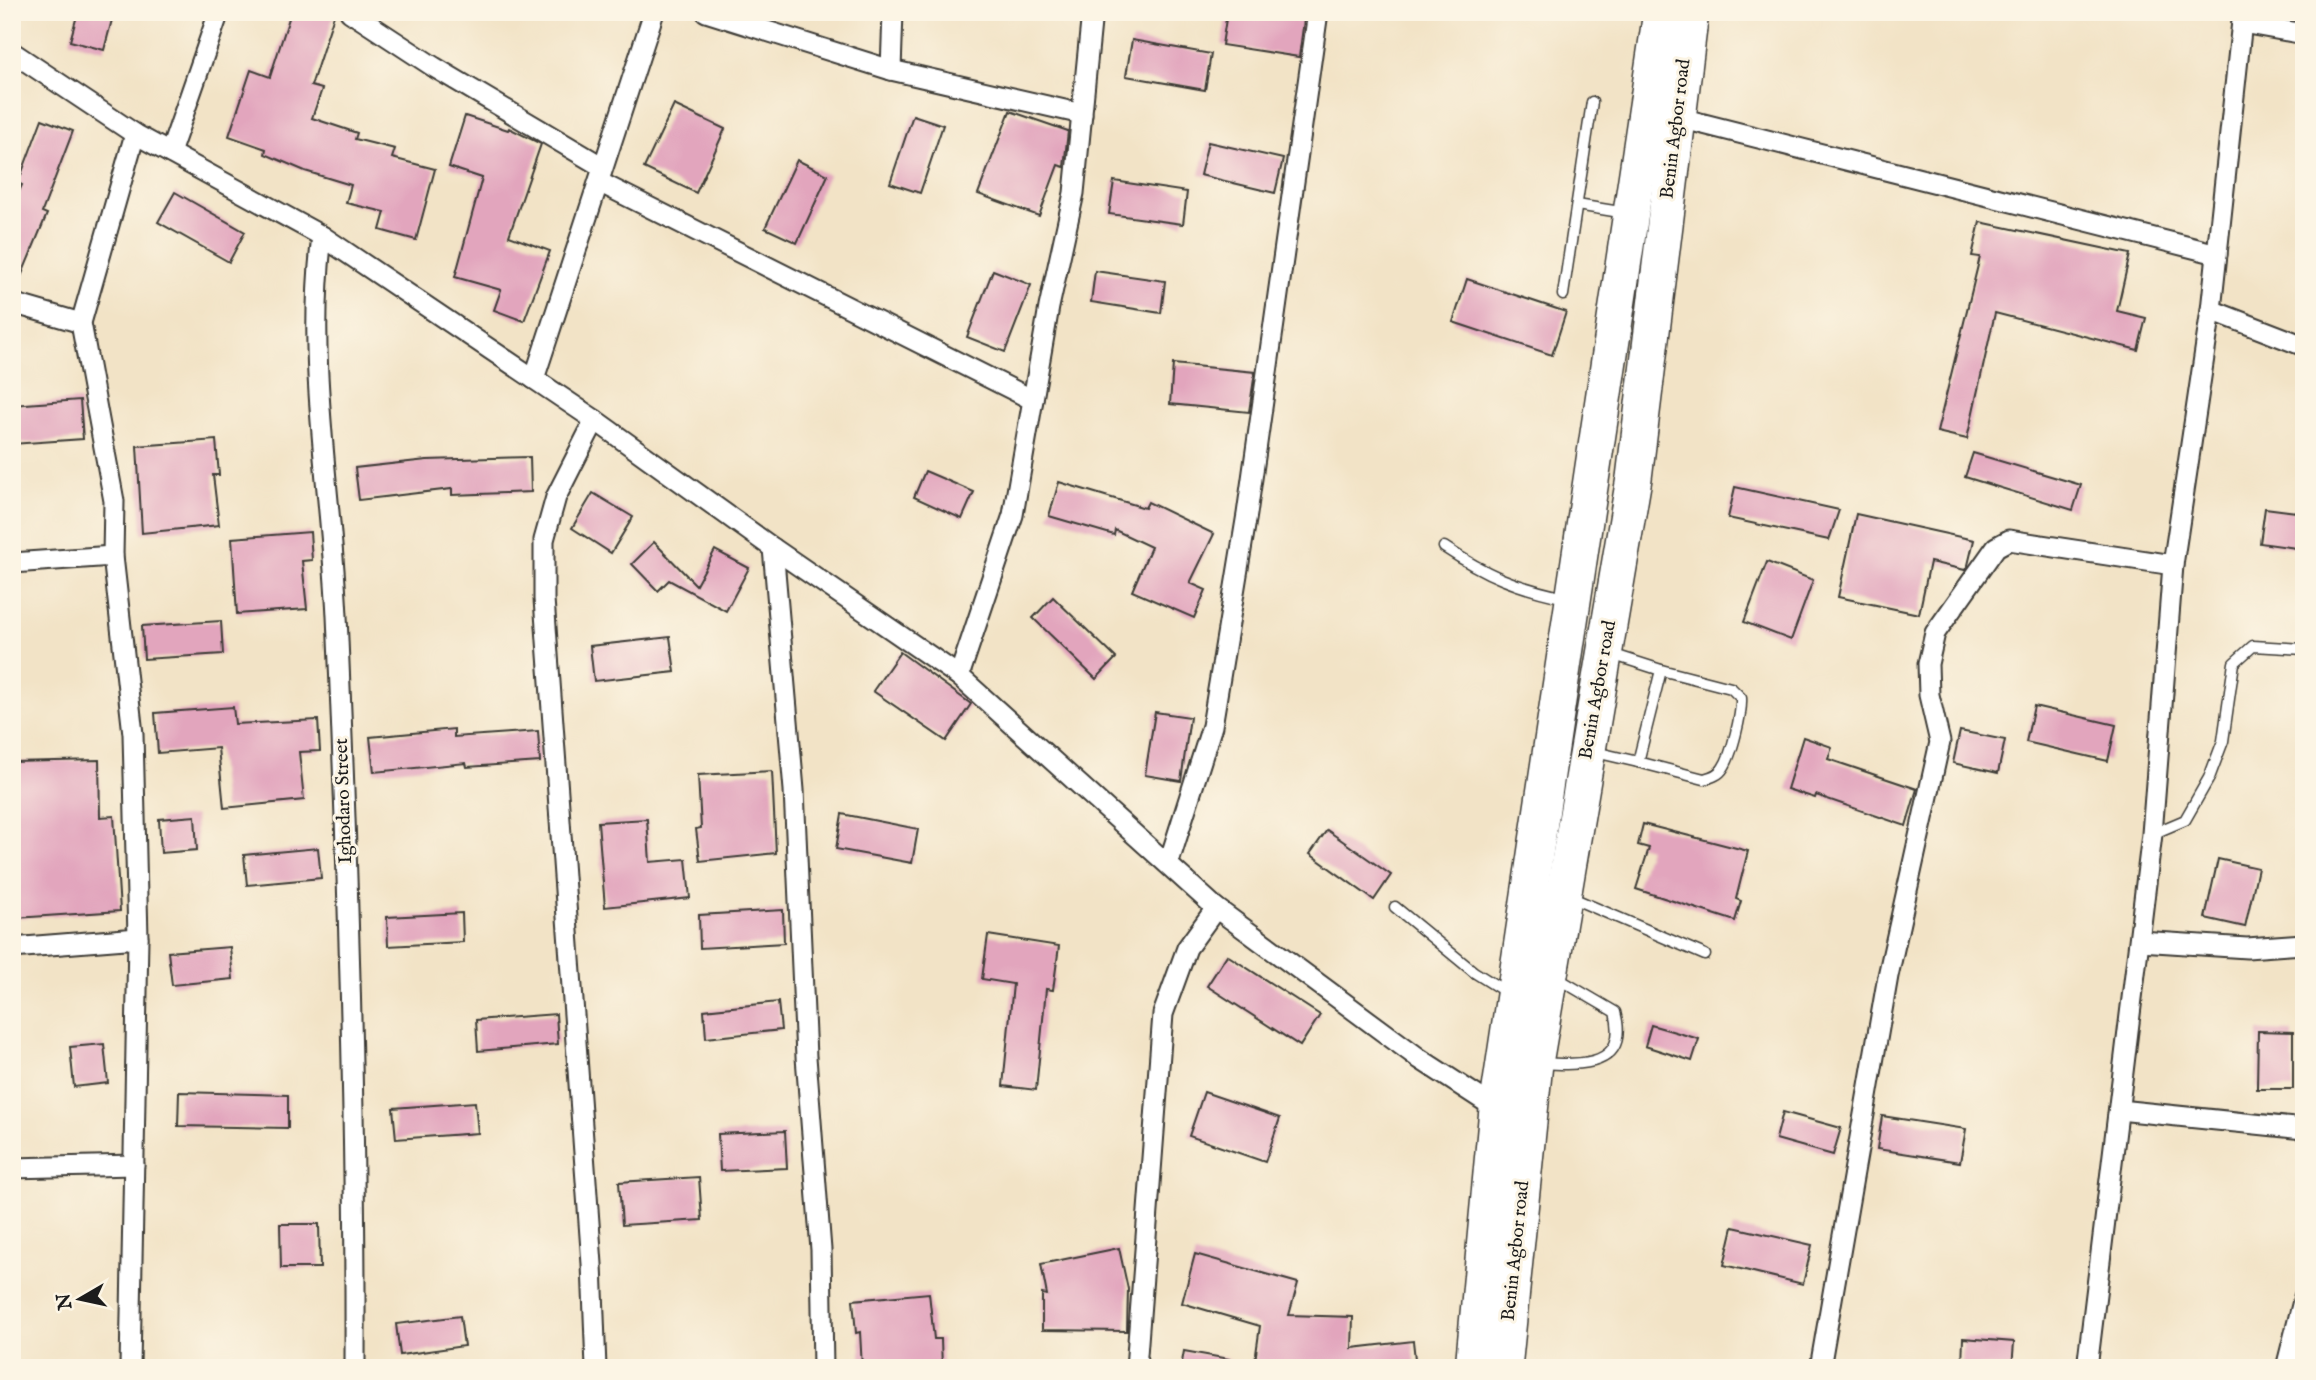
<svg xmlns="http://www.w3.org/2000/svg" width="2316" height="1380" font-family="'IM FELL English',serif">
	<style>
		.building { fill: #e2a5bd }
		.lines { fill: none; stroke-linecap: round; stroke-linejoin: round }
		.lane-casing { stroke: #3c3a36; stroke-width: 13 }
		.street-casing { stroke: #3c3a36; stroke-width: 23 }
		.highway-casing { stroke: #3c3a36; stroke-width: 38 }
		.lane { stroke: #fff; stroke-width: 10 }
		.street { stroke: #fff; stroke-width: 19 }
		.highway { stroke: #fff; stroke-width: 35 }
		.labels { text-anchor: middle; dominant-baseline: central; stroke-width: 6; stroke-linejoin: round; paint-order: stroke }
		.street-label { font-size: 19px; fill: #1c1c1c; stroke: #fcf5e5 }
	</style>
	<rect width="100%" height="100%" fill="#fcf5e5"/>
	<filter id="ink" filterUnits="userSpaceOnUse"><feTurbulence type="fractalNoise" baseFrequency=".0143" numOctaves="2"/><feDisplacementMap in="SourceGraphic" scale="14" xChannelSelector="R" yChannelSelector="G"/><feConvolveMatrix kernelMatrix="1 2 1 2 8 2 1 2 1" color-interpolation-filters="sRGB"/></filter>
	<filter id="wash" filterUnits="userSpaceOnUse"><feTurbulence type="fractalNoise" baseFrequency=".00686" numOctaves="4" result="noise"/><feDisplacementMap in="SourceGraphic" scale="28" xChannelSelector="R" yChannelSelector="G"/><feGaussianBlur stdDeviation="1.57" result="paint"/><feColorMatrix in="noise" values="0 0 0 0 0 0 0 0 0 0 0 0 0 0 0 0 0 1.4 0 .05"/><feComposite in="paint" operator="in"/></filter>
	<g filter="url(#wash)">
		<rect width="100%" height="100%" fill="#f2e3c6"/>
		<g id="blocks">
			<g class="building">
				<polygon points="78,12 114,12 104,50 70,41"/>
				<polygon points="291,12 335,12 311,86 322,89 312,118 357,133 355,139 395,149 392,158 435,169 416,240 380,230 385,212 346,203 351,185 305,171 265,154 266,149 229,136 251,70 270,77"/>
				<polygon points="1227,12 1304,20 1299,57 1222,45"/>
				<polygon points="1132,40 1211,54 1205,90 1126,76"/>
				<polygon points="674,105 725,129 696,193 644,168"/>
				<polygon points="1010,111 1068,131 1064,167 1058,165 1039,216 978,194"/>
				<polygon points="913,115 943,125 920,193 890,183"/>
				<polygon points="465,116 508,130 509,128 541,144 509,236 550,251 524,321 494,310 501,290 455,277 482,178 449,167"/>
				<polygon points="42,119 73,131 42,212 47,214 15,291 12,291 12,207 22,185 18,183"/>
				<polygon points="1208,142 1283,159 1275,193 1200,175"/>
				<polygon points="797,160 828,175 797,243 765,228"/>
				<polygon points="1114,181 1187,192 1183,224 1109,214"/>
				<polygon points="175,192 245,232 229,262 158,222"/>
				<polygon points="1980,222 2130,254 2117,311 2146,318 2138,350 1995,313 1967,439 1937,432 1980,257 1972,256"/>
				<polygon points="993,270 1031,285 1005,352 967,337"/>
				<polygon points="1095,271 1165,281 1161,313 1091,302"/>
				<polygon points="1467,279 1566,312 1552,355 1453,322"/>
				<polygon points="1173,364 1255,372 1249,412 1170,404"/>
				<polygon points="80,400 83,439 12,444 12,405"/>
				<polygon points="216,440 219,475 213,475 219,525 142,533 137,446"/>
				<polygon points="1973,453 2081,485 2073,510 1965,477"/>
				<polygon points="530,457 531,492 452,495 452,489 359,500 355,468 427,460"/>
				<polygon points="925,471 974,492 962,519 914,497"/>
				<polygon points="1059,482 1145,508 1148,502 1214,534 1190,583 1206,590 1194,618 1132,591 1151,547 1115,530 1114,535 1049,516"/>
				<polygon points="1735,487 1839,510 1829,540 1728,518"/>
				<polygon points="593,493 633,517 611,553 572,528"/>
				<polygon points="2265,508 2304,513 2304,549 2260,543"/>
				<polygon points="1856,514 1974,540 1968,565 1965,570 1930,562 1919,614 1838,597"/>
				<polygon points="310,532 312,560 302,561 307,609 237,614 232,538"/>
				<polygon points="654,542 696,585 715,550 749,568 726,611 669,580 658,591 632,564"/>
				<polygon points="1767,562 1813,580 1791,640 1744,622"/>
				<polygon points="1053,597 1116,658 1096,679 1033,618"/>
				<polygon points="221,621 223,654 144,659 142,626"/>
				<polygon points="670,637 675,672 594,681 590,646"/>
				<polygon points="900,652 971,704 946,741 873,691"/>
				<polygon points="2034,706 2116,725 2108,761 2026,742"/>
				<polygon points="233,707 235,724 318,720 320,751 299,752 304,800 224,808 218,748 158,753 155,713"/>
				<polygon points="1155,712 1190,717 1181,781 1145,775"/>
				<polygon points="454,729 454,737 538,731 540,762 467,767 466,763 374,772 370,737"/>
				<polygon points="1960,731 2005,740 1998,773 1953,763"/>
				<polygon points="1803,737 1832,747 1828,759 1917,789 1906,826 1816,795 1815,798 1787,789"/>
				<polygon points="99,760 100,817 114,816 120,911 16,918 14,875 19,875 12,762"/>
				<polygon points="772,771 776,853 700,861 696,829 701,828 698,775"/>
				<polygon points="842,814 918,829 912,863 836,849"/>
				<polygon points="195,816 197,850 161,853 159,819"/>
				<polygon points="647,819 650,862 686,859 690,898 605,907 598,822"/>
				<polygon points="1643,824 1748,851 1736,899 1741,901 1735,921 1636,889 1649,848 1638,845"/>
				<polygon points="1327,830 1391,875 1374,900 1310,854"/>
				<polygon points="318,848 321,878 247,885 244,855"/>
				<polygon points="2218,859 2258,868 2245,927 2205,918"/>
				<polygon points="783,910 784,943 700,948 699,915"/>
				<polygon points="462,913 463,942 388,946 387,917"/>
				<polygon points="988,935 1059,946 1053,990 1046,989 1036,1090 1003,1086 1013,984 982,979"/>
				<polygon points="230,947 233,979 172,985 168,952"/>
				<polygon points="1227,955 1320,1015 1300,1046 1207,986"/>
				<polygon points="778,1002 781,1030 706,1038 704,1010"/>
				<polygon points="556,1014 558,1044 478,1051 476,1020"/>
				<polygon points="1651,1025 1699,1039 1692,1061 1645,1046"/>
				<polygon points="2258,1031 2293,1032 2293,1089 2257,1089"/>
				<polygon points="104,1044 108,1083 74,1087 70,1047"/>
				<polygon points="179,1092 288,1095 288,1128 178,1126"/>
				<polygon points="1204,1092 1280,1118 1265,1162 1189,1136"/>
				<polygon points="475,1102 478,1133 396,1139 393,1108"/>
				<polygon points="1783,1112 1841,1128 1833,1155 1776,1139"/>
				<polygon points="1882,1116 1966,1129 1960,1162 1877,1149"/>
				<polygon points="785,1131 787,1168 720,1171 718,1134"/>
				<polygon points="699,1177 702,1220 622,1225 619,1182"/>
				<polygon points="280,1224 319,1224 320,1268 281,1268"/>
				<polygon points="1733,1227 1812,1245 1803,1284 1724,1265"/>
				<polygon points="1119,1248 1128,1289 1127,1331 1042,1330 1042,1294 1047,1295 1041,1264"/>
				<polygon points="1195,1254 1298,1283 1289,1315 1353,1317 1352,1348 1413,1341 1416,1368 1254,1368 1260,1326 1182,1303"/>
				<polygon points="929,1293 934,1339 941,1339 942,1368 862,1368 860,1332 856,1333 853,1300"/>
				<polygon points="460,1316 464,1346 400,1355 396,1324"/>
				<polygon points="1963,1338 2014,1342 2012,1368 1962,1365"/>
				<polygon points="1184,1351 1229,1359 1228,1368 1181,1368"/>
			</g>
		</g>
	</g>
	<g filter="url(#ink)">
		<use href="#blocks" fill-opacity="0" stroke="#3c3a36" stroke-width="2"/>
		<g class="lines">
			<g class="lane-casing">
				<g id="lane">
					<polyline points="1577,205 1626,213"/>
					<polyline points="1563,295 1592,102"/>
					<path d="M1444,547C1486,575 1517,588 1566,598"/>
					<polyline points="1595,752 1638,762 1661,670 1611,654"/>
					<path d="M1638,762L1704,779C1711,777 1719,775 1723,768C1732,755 1742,713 1741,698L1731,688L1661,670"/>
					<polyline points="2152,834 2185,820 2209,778 2223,741 2234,663 2253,646 2304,649"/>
					<polyline points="1570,897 1705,955"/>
					<polyline points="1395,907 1474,972 1506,992"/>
					<path d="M1539,1063C1579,1065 1630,1069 1615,1012L1557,978"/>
					<polyline points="1044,1363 1056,1368"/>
				</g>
			</g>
			<g class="street-casing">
				<g id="street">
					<polyline points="350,12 434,67 601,166"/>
					<polyline points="706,12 891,70 1082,114"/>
					<polyline points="2242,23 2304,34"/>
					<polyline points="12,52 135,134 322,236 595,420 773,548 959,676 1216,908 1420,1059 1497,1109"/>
					<polyline points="891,70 893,12"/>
					<polyline points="1676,117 2217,254"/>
					<polyline points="170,153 219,12"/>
					<polyline points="599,182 1033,400"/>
					<path d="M322,236C306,363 331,489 337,616C348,867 356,1117 355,1368"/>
					<polyline points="12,303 81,323"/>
					<polyline points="2211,310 2304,346"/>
					<polyline points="534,379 654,12"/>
					<polyline points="595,420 556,497 544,540 544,599 592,1264 596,1368"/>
					<polyline points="773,548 794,790 806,1057 821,1250 823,1368"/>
					<polyline points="12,563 113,556"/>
					<polyline points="959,676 1013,515 1049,307 1074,193 1092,12"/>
					<polyline points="1169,862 1212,726 1247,514 1318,12"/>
					<polyline points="2140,941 2247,948 2304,944"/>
					<polyline points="12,948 138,938"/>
					<polyline points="2119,1110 2304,1129"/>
					<polyline points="12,1168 134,1165"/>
					<polyline points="130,1368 138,938 133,734 113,556 114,501 81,323 135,134"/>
					<polyline points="1136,1368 1163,1014 1187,948 1216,908"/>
					<polyline points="1820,1368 1888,976 1940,742 1929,695 1928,664 1935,633 1996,547 2009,540 2173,565"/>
					<polyline points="2087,1368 2152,834 2173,565 2211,310 2243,12"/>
					<polyline points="2286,1368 2304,1297"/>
				</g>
			</g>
			<g class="highway-casing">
				<g id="highway">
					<polyline points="1473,1368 1497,1109 1661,12"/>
					<polyline points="1504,1368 1535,1063 1634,478 1691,12"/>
				</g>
			</g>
			<use href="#lane" class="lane"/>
			<use href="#street" class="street"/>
			<use href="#highway" class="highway"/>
		</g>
	</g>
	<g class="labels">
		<g class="street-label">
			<text transform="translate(1676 129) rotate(-83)">Benin Agbor road</text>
			<text transform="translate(1598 690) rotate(-80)">Benin Agbor road</text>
			<text transform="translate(344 801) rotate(-92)">Ighodaro Street</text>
			<text transform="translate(1516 1251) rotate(-84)">Benin Agbor road</text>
		</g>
	</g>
	<rect width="2316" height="1380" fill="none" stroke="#fcf5e5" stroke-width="42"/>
	<g transform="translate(80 1299) rotate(261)" stroke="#fcf5e5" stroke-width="5" paint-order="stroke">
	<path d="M0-5L12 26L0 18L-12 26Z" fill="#1c1c1c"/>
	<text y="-10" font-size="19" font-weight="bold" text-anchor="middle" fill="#1c1c1c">N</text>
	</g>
</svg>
